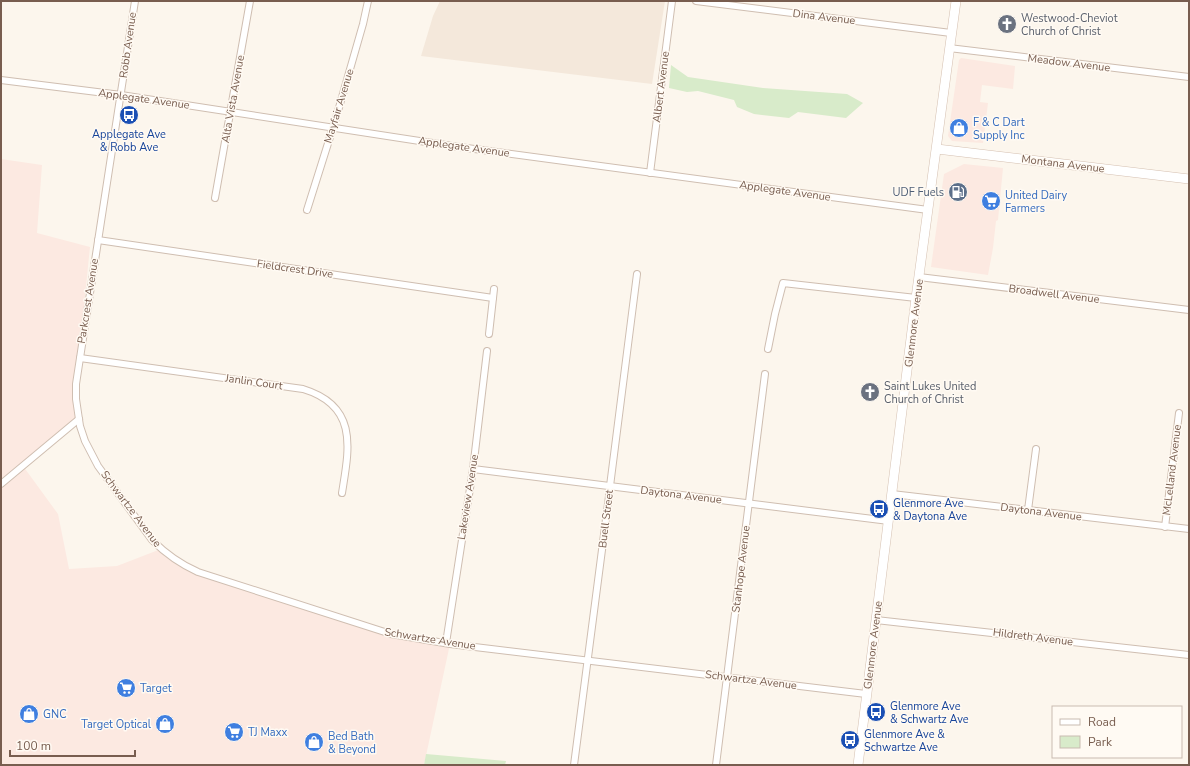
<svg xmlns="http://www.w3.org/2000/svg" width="1190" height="766" font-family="'Nunito Sans',sans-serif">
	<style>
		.residential { fill: #f4e8db }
		.commercial { fill: #fce9e1 }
		.green { fill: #d8ebca }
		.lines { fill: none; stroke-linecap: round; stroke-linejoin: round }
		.street-casing { stroke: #cfbeb1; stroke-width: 8 }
		.secondary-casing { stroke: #d5c0b1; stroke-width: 10 }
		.street { stroke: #fff; stroke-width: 6 }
		.secondary { stroke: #fff; stroke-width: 9 }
		.labels { text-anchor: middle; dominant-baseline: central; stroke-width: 3; stroke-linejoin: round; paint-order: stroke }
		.street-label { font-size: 11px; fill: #785d4f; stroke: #fffaf3 }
		.worship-label { font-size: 11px; fill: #5b616d; stroke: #fffaf3; text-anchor: start }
		.shop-label { font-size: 11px; fill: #366cbe; stroke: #fffaf3; text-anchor: start }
		.transit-label { font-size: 11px; fill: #164399; stroke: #fffaf3; text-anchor: start }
		.service-label { font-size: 11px; fill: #4e5e75; stroke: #fffaf3; text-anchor: end }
	</style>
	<rect width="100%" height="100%" fill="#fcf6ed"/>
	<polygon class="residential" points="440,1 665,1 652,84 421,56 433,16"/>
	<g class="commercial">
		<polygon points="961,58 1015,66 1013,89 982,85 980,102 988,103 983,143 952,141 948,136 959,60"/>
		<polygon points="1,159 42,165 37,233 90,247 76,384 79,419 23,466 58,514 69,569 117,566 161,549 183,565 372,629 450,644 424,765 1,765"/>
		<polygon points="964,164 1003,168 998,220 996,221 993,248 988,275 931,267 944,174"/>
	</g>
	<g class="green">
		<polygon points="671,65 688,77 763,88 847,94 863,103 846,118 798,112 789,118 754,114 737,107 734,100 698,91 687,92 669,88"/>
		<polygon points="426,754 506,761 505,765 424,765"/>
	</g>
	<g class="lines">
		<g class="street-casing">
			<g id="street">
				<path d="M135,1L80,358L76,384V399L80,426L85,441L98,466L152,540C166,554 180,564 198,572L391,634L450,644L866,694"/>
				<polyline points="696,1 951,33"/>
				<polyline points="949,48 1189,77"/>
				<polyline points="1,80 121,95 452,146 928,210"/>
				<polyline points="650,173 672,1"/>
				<polyline points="215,198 250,1"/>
				<polyline points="307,210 336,118 363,24 368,1"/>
				<polyline points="98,240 493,298"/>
				<polyline points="919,277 1189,310"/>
				<polyline points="489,334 494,289"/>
				<polyline points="768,349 775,314 783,283 916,298"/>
				<path d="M80,358L303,389C359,406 349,449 342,493"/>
				<polyline points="473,469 889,521"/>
				<polyline points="1,484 79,419"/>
				<polyline points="892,494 1189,529"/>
				<polyline points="1028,510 1036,449"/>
				<polyline points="1165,527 1179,413"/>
				<polyline points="876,620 1189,655"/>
				<polyline points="446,643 473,469 487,351"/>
				<polyline points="574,765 609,496 610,486 637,274"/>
				<polyline points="716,765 765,374"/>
			</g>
		</g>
		<g class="secondary-casing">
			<g id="secondary">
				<polyline points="937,149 1189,179"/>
				<polyline points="858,765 916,298 956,1"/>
			</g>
		</g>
		<use href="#street" class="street"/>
		<use href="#secondary" class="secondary"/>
	</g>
	<defs>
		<g id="church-disc" transform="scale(1)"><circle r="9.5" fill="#6b7280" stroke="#fffaf3"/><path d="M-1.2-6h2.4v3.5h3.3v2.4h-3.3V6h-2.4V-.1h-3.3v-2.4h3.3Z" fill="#fff"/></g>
		<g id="bus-disc" transform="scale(1)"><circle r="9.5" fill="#1a4fb4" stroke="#fffaf3"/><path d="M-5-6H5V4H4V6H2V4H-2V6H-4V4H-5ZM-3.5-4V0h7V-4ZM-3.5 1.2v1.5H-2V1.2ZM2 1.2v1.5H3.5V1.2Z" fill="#fff"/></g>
		<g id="shop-disc" transform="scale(1)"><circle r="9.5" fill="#3f7fe0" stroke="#fffaf3"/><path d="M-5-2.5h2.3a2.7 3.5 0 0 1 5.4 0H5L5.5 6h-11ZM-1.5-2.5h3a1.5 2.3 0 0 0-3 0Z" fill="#fff"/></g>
		<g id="fuel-disc" transform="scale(1)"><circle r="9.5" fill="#5c6f8a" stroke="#fffaf3"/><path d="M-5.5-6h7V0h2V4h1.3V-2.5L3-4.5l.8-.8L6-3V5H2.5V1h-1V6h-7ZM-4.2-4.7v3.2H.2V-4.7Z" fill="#fff"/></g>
		<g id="supermarket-disc" transform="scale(1)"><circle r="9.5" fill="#3f7fe0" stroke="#fffaf3"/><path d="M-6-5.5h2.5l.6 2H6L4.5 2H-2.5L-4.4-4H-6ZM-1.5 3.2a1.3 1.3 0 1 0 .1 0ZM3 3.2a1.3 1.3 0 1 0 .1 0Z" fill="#fff"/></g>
	</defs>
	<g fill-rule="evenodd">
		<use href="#church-disc" x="1007" y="24"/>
		<use href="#bus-disc" x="129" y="115"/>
		<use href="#shop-disc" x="959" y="128"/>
		<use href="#fuel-disc" x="958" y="192"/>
		<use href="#supermarket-disc" x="991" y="201"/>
		<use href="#church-disc" x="870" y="392"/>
		<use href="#bus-disc" x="879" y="509"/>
		<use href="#supermarket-disc" x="126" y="688"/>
		<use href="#bus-disc" x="876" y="712"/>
		<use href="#shop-disc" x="29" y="714"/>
		<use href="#shop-disc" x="165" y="724"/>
		<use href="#supermarket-disc" x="234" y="732"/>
		<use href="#bus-disc" x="850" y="740"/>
		<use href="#shop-disc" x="314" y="742"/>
	</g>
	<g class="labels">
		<g class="street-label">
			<text transform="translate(824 17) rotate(7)">Dina Avenue</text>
			<text transform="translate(128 45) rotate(-82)">Robb Avenue</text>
			<text transform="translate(1069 63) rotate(7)">Meadow Avenue</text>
			<text transform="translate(661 87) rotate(-83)">Albert Avenue</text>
			<text transform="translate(144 99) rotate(8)">Applegate Avenue</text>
			<text transform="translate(233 99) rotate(-80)">Alta Vista Avenue</text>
			<text transform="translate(339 106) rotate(-73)">Mayfair Avenue</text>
			<text transform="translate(464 147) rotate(8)">Applegate Avenue</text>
			<text transform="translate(1063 164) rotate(7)">Montana Avenue</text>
			<text transform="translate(785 191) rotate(8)">Applegate Avenue</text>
			<text transform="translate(295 269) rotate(8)">Fieldcrest Drive</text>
			<text transform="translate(1054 294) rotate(7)">Broadwell Avenue</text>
			<text transform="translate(88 301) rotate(-81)">Parkcrest Avenue</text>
			<text transform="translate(914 323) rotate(-83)">Glenmore Avenue</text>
			<text transform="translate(254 382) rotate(8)">Janlin Court</text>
			<text transform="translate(1172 470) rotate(-83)">McLelland Avenue</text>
			<text transform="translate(681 495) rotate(7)">Daytona Avenue</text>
			<text transform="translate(468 497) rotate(-81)">Lakeview Avenue</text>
			<text transform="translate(131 509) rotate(53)">Schwartze Avenue</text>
			<text transform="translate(1041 512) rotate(7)">Daytona Avenue</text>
			<text transform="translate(606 519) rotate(-83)">Buell Street</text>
			<text transform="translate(741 569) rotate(-83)">Stanhope Avenue</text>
			<text transform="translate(1033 637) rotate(7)">Hildreth Avenue</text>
			<text transform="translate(430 639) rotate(9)">Schwartze Avenue</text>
			<text transform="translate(873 645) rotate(-83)">Glenmore Avenue</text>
			<text transform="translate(751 680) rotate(7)">Schwartze Avenue</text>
		</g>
		<g class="worship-label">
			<text x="1021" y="18">Westwood-Cheviot<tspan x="1021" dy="13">Church of Christ</tspan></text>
			<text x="884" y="386">Saint Lukes United<tspan x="884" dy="13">Church of Christ</tspan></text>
		</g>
		<g class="shop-label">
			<text x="973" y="122">F &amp; C Dart<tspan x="973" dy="13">Supply Inc</tspan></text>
			<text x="1005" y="195">United Dairy<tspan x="1005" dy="13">Farmers</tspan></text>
			<text x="140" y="688">Target</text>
			<text x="43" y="714">GNC</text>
			<text x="151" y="724" text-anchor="end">Target Optical</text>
			<text x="248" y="732">TJ Maxx</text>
			<text x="328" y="736">Bed Bath<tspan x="328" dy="13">&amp; Beyond</tspan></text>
		</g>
		<g class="transit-label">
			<text x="129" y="134" text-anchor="middle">Applegate Ave<tspan x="129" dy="13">&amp; Robb Ave</tspan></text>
			<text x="893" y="503">Glenmore Ave<tspan x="893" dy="13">&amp; Daytona Ave</tspan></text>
			<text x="890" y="706">Glenmore Ave<tspan x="890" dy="13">&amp; Schwartz Ave</tspan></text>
			<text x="864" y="734">Glenmore Ave &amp;<tspan x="864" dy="13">Schwartze Ave</tspan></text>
		</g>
		<g class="service-label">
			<text x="944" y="192">UDF Fuels</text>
		</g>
	</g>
	<rect width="1190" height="766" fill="none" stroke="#785d4f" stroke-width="4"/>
	<rect x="1052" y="706" width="130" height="52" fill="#fffaf3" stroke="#c9bbb1"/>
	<rect x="1060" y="719" width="20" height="6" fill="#ffffff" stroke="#c9bbb1"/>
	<text x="1088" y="726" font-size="12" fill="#785d4f">Road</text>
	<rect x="1060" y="736" width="20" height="12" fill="#d8ebca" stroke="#c9bbb1"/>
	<text x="1088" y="746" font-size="12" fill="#785d4f">Park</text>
	<path d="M10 750v6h125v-6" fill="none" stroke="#785d4f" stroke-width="2"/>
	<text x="16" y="750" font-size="12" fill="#785d4f" stroke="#fffaf3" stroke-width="3" paint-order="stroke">100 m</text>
</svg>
